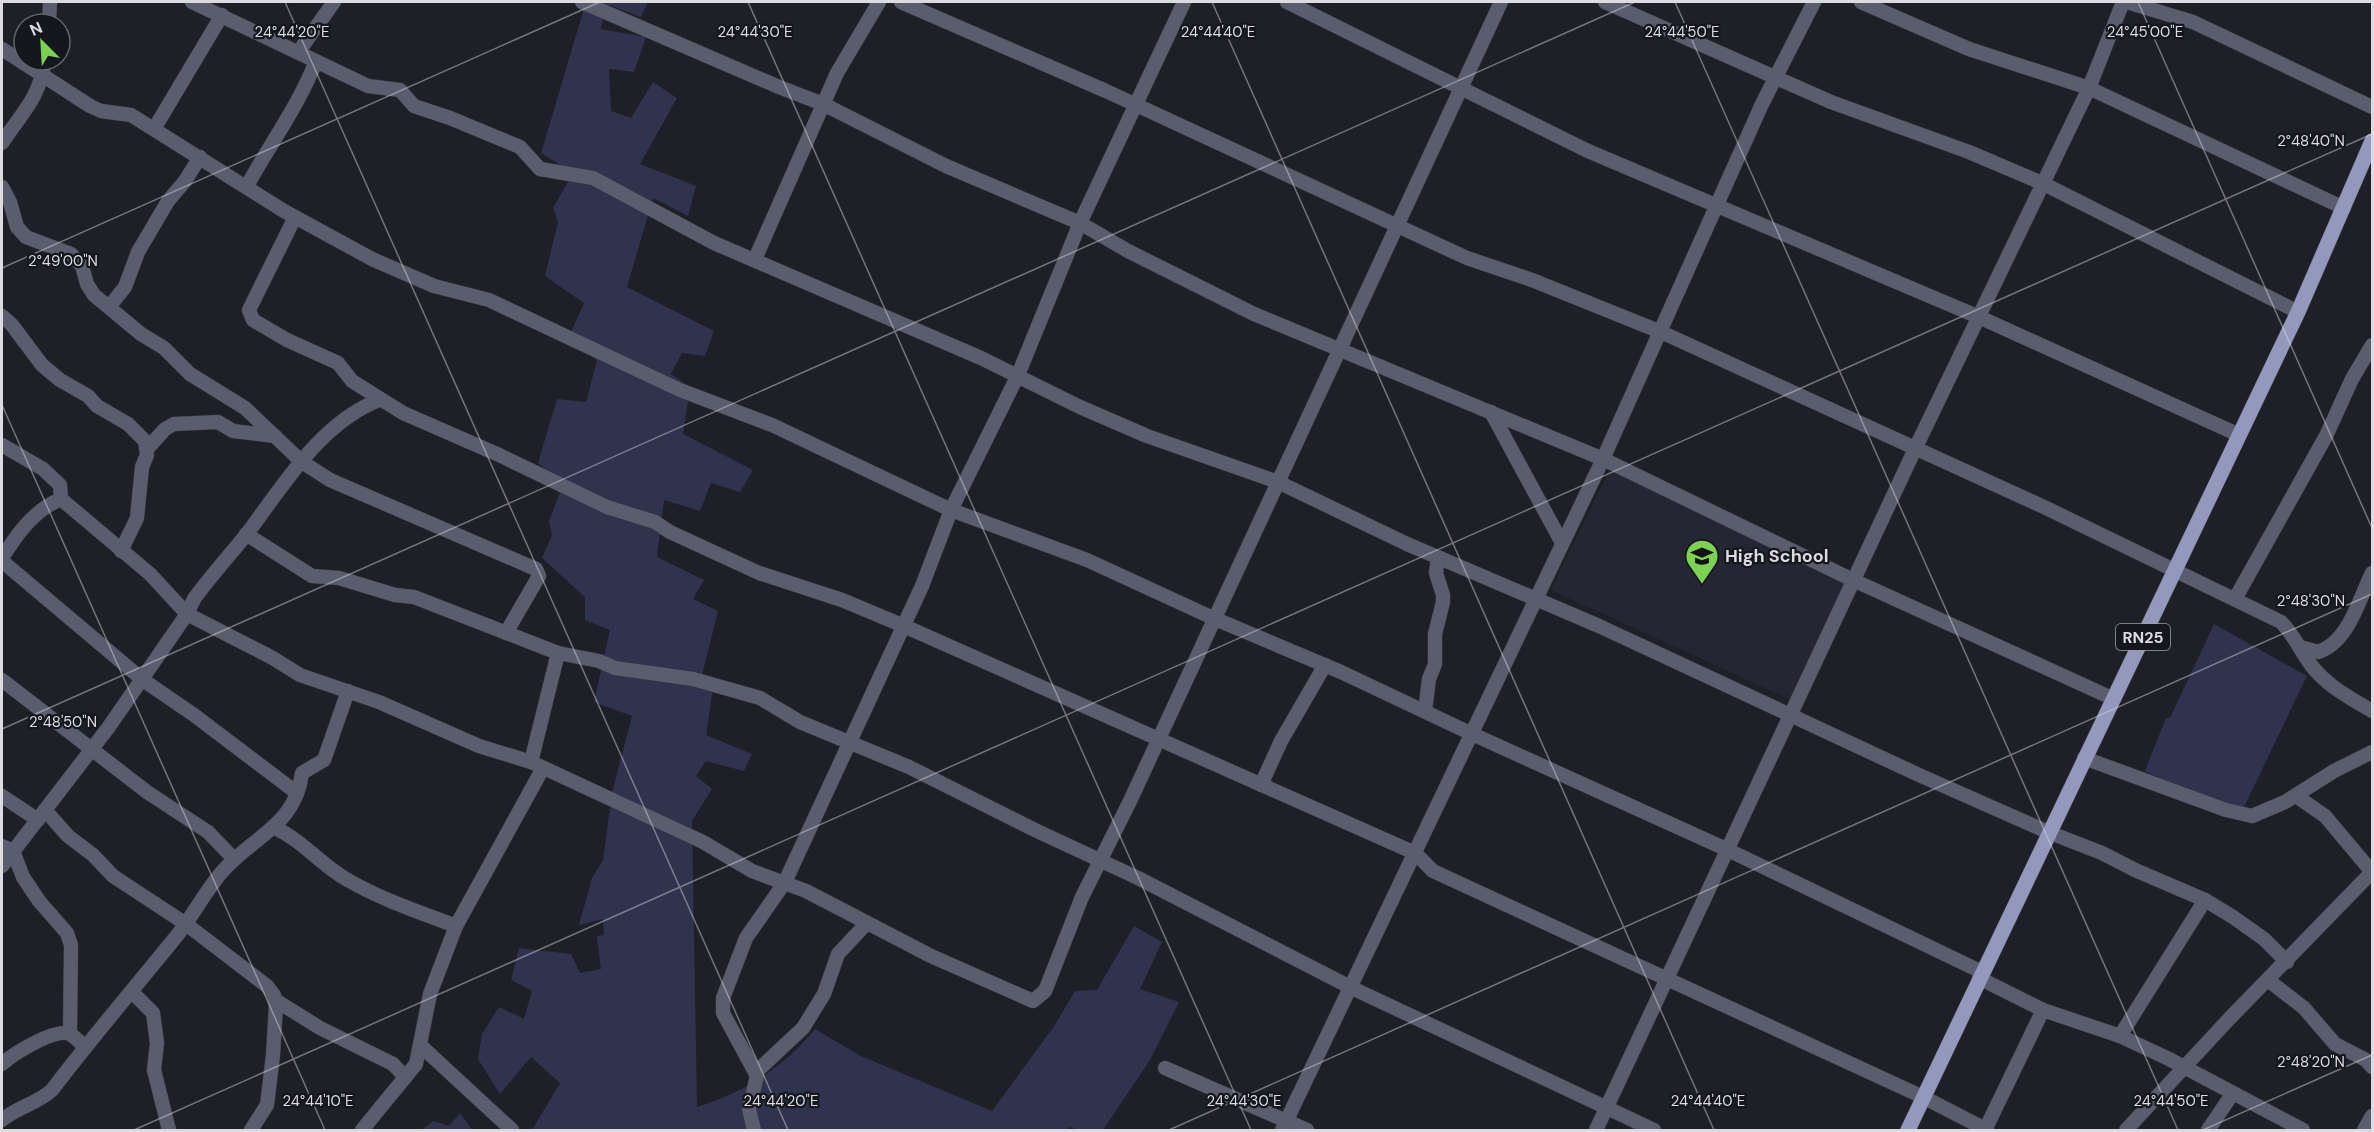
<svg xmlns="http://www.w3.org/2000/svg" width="2374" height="1132" font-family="'DM Sans',sans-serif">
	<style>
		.built { fill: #242633 }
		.green { fill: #2f334e }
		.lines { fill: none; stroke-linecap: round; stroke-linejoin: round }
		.minor-casing { stroke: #393a41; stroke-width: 15 }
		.major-casing { stroke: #393a41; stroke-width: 16 }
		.minor { stroke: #5a5d6e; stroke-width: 14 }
		.major { stroke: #9399bd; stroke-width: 15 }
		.ticks { fill: none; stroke: #dbdbe0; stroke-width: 1.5; stroke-opacity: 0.45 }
		.labels { text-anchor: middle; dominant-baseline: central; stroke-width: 4.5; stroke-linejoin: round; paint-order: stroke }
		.shield { fill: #15171d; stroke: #a0a0a6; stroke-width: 1.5 }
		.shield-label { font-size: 16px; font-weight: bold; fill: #dbdbe0 }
		.poi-label { font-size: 18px; font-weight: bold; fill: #dbdbe0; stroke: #15171d; text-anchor: start }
		.ticks-label { font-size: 15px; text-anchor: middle; fill: #dbdbe0; stroke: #15171d; stroke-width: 4.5; stroke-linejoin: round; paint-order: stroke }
	</style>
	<rect width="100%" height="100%" fill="#1f2027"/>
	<polygon class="built" points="1611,467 1852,580 1796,702 1551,590"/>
	<g class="green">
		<path d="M586,2H648L641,17L609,5L600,29L646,37L634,72L609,69L611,111L631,118L653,82L677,98L640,164L696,186L688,216L653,198L627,287L714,331L705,356L682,353L671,374L690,387L683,434L753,470L740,492L711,483L700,511L664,500L657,557L704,580L693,599L718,611L701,679L713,688L706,735L752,754L744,771L706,761L696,776L712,789L692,821L697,1107C745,1092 783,1068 815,1029L861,1056L992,1111L1055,1025L1075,991L1097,990L1134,926L1162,942L1140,989L1179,1002L1150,1060L1103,1130H1078L1069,1127L1066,1130H532L560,1083L531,1057L500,1094L478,1059L482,1034L499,1007L524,1019L532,991L511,980L519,948L571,954L580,973L601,969L597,936L604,935L603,919L579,925L592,878L603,860L612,793L632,716L594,702L610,630L585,620V597L542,558L552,535L549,522L563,484L538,463L557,399L586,402L597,360L567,341L584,303L545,276L558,222L553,208L573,173L541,153Z"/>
		<polygon points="2214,624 2307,676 2242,811 2222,807 2145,771 2166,718 2170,718"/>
		<polygon points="460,1113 472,1130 422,1130 433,1121 449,1126"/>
	</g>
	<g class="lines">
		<g class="minor-casing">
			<g id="minor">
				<polyline points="192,2 368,86 400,90 414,106 450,118 520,147 540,169 593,178 714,243 981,358 1080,407 1147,436 1278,482 1407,544 1599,626 1919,775 2048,832 2102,853 2135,870 2205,900 2233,917 2264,939 2287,962"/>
				<polyline points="582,2 779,87 823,104 946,166 1080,223 1128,251 1254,314 1603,459 1853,580 2114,699"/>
				<path d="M901,2L1106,91L1467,258L1532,280L1661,332L2044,507L2281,622C2294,635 2300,650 2311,665C2327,686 2350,698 2372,711"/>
				<polyline points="1287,2 1588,151 1979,317 2237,434"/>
				<polyline points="1605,2 1831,102 1969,152 2042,183 2298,312"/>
				<polyline points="1861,2 1969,49 2089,88 2344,208"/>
				<polyline points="2127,2 2193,22 2372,107"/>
				<polyline points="49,24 50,2"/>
				<polyline points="2,49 90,106 101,111 131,115 284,211 372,259 434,286 489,300 680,390 772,425 951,510 1087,560 1213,618 1341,672 1470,733 1726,849 1982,972"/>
				<polyline points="299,51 334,2"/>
				<polyline points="154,129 222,15"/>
				<path d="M2,143C22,112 39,100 45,60"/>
				<path d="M247,186C270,144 299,105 316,61"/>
				<polyline points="2,187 10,202 17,227 26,237 71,254 82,266 87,284 94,295 141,334 164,348 190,374 245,408 302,462 330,480 536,569 539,576 506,633"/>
				<polyline points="295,217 249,310 253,320 287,340 338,363 352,381 403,413 497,454 607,507 655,522 670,532 759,573 842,600 904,626 1415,853 1433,871 1923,1097 1987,1130"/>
				<polyline points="755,259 837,73 879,2"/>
				<polyline points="109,307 125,287 138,252 168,201 185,181 200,157"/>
				<polyline points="2,316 12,325 42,365 60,380 88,396 97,406 128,424 145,441 147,455 142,467 137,518 121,551"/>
				<polyline points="1491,412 1561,541"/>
				<polyline points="2,445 43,469 60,485 61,499"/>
				<polyline points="147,449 165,429 174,424 218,422 233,431 275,436"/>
				<polyline points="61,499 150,574 187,614 271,657 300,675 379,702 479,746 531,762 703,842 752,871 806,891 931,956 1033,1001 1045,991 1082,897 1130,801 1501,2"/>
				<polyline points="246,534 312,576 339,578 395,595 414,597 558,653 599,661 615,668 693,679 760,698 800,722 909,767 1037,831 1138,878 1352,988 1654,1130"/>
				<path d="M2,558C17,534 34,510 61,499"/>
				<polyline points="2,561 143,680 194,715 297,793"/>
				<polyline points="2235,599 2326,436 2352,379 2372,345"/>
				<path d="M2300,647L2318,652C2349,642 2359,599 2372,573"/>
				<polyline points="2,680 147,792 208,832 234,859"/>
				<polyline points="1425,711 1429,679 1435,664 1435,634 1443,602 1443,595 1436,573 1438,557"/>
				<polyline points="2084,758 2226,810 2252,816 2285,802 2334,771 2372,752"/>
				<polyline points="531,762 558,653"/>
				<polyline points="1261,785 1281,741 1325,665"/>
				<polyline points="2,796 38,820"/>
				<polyline points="2296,796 2325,816 2372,872"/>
				<polyline points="45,810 68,836 93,855 113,876 186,924 267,986 274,995 276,1005 273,1055 267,1105 251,1130"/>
				<path d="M275,828C302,840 320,864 346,879C380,899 419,912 456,926"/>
				<polyline points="2,846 13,851 23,877 39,901 67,933 71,945 70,1034"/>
				<path d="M2,866L108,728L187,614L194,599C210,577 229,556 246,535C283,486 320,423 379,400"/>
				<polyline points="1979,978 2043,1010 2120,1036 2169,1059 2303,1130"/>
				<polyline points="2268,980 2304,1008 2335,1044 2366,1060 2372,1067"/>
				<polyline points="132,992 153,1013 157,1043 154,1070 169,1130"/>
				<polyline points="275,1000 320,1028 393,1064 405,1077"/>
				<polyline points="2120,1036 2205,900"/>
				<polyline points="421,1046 512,1130"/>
				<path d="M2,1064C13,1054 56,1027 70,1034C75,1037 81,1043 85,1047"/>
				<polyline points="1165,1068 1307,1130"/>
				<polyline points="756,1072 803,1028 824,994 838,954 867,923"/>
				<path d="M2,1120C17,1107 37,1104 52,1090C93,1036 137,985 179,933C194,913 206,891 221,873C251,837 296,826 302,773L324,760L348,691"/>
				<polyline points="362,1130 416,1064 430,994 456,926 543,768"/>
				<polyline points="754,1130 749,1109 757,1076 723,1013 723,998 746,938 785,882 922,586 951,510 1018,375 1080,223 1184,2"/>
				<polyline points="1282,1130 1603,459 1762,104 1814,2"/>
				<polyline points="1596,1130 1915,449 2089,88 2123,2"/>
				<polyline points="1985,1130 2043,1010"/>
				<polyline points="2126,1130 2229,1019 2372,872"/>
				<polyline points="2208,1130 2233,1093"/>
				<polyline points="2364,1130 2372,1116"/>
			</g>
		</g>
		<g class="major-casing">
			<polyline id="major" points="1908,1130 2298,312 2372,141"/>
		</g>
		<use href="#minor" class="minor"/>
		<use href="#major" class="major"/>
	</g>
	<path class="ticks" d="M285,2L788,1130M748,2L1251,1130M1212,2L1714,1130M1675,2L2178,1130M2138,2L2372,528M2,268L600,2M2,405L325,1130M2,729L1635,2M134,1130L2372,134M1169,1130L2372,594M2203,1130L2372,1055"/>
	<defs>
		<g id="school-pin" transform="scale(1.725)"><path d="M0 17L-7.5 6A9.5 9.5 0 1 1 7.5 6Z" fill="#7cd155" stroke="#15171d"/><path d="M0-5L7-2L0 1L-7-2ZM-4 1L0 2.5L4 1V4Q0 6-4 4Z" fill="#111"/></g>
	</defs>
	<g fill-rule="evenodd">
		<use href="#school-pin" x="1702" y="556"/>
	</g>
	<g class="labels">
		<rect class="shield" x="2116" y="624" width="54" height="26" rx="4.5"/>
		<g class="shield-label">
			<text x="2143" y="637">RN25</text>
		</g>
		<g class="poi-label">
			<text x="1725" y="556">High School</text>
		</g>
	</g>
	<g class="ticks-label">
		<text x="292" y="37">24°44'20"E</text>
		<text x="755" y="37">24°44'30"E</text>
		<text x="1218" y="37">24°44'40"E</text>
		<text x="1682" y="37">24°44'50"E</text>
		<text x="2145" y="37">24°45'00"E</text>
		<text x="2311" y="146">2°48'40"N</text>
		<text x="63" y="266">2°49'00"N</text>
		<text x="2311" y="606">2°48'30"N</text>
		<text x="63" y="727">2°48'50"N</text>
		<text x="2311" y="1067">2°48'20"N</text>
		<text x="318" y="1106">24°44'10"E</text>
		<text x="781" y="1106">24°44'20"E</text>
		<text x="1244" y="1106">24°44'30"E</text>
		<text x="1708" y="1106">24°44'40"E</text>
		<text x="2171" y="1106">24°44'50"E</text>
	</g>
	<rect width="2374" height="1132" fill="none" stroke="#dbdbe0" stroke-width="6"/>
	<g transform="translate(42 42) rotate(336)"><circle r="28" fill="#15171d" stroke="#64656b" stroke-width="1.5"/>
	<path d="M0-4.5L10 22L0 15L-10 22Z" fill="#7cd155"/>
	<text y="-9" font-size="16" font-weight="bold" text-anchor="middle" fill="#dbdbe0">N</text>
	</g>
</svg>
